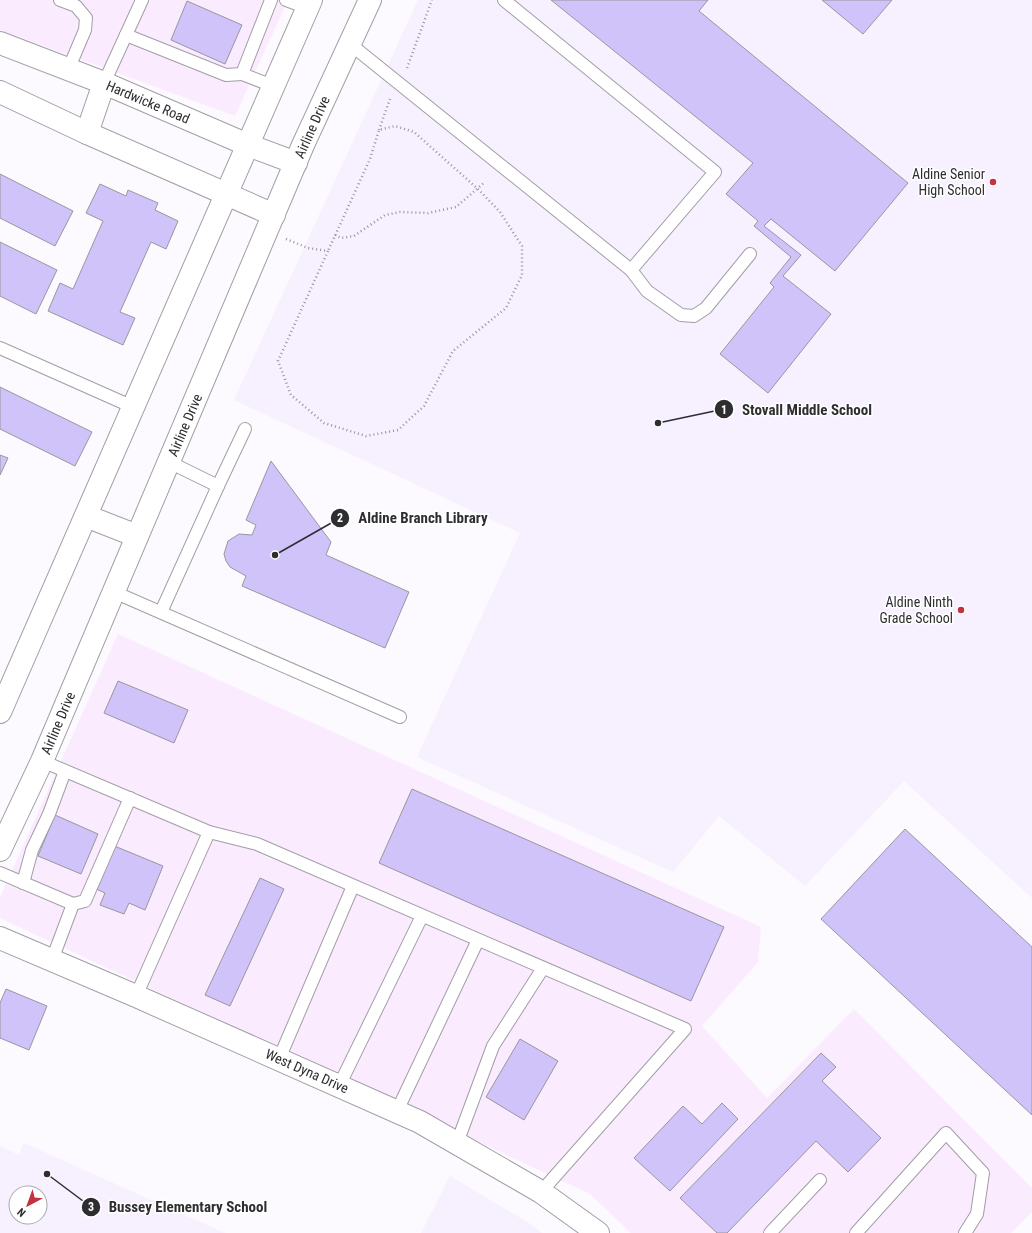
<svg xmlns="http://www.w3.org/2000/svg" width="1032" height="1233" font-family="'Roboto Condensed',sans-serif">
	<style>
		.commercial { fill: #fbebfe }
		.built { fill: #f6f0ff; fill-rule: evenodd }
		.building { fill: #cfc3f9; stroke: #98979e }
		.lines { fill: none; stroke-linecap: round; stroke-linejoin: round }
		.lane-casing { stroke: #a19ea5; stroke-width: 14 }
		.secondary-casing { stroke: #a19ea5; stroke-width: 24 }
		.path { stroke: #979599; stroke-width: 2.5; stroke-dasharray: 1 3; stroke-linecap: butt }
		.lane { stroke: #fff; stroke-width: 12 }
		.secondary { stroke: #fff; stroke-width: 22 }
		.poi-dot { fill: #c2323f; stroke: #fff; stroke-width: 1.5 }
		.labels { text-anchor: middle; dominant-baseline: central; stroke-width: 3; stroke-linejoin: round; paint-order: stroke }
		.street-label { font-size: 14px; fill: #2e2d30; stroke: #fff }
		.poi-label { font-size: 14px; fill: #2e2d30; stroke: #fff; text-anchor: end }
		.leader { fill: none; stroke: #2e2d30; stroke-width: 1.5 }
		.callout-dot { fill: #2e2d30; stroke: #fff; stroke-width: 1.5 }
		.mark-label { font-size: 12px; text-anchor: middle; font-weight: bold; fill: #fff }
		.callout-label { font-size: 15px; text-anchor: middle; font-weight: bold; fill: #2e2d30; stroke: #fff; stroke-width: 3; stroke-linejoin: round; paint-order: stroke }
	</style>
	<rect width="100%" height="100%" fill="#fcfaff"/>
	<g class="commercial">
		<polygon points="0,0 288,0 235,116 0,30"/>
		<polygon points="118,634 761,927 758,962 702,1026 767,1098 854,1009 1032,1188 1032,1212 1011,1233 631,1233 590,1194 0,918 0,897"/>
	</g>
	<g class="built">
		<polygon points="418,0 1032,0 1032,898 904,781 805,886 719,816 673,872 417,757 520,533 234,400"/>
		<path d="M24,1143L225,1233H0V1146L19,1155ZM16,1193H40V1217H16Z"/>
		<polygon points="450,1176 529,1223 542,1233 421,1233"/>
	</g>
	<g class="building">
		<polygon points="551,0 708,0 699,11 908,183 835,271 771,219 764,226 801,255 783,276 831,314 768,393 720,354 774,287 770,283 791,257 754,226 758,221 726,194 753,163"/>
		<polygon points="822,0 892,0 863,34"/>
		<polygon points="187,1 242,25 225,64 171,40"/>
		<polygon points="0,174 73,211 55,246 0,218"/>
		<polygon points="100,184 126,196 128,190 158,203 155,210 178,221 166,249 151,242 120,312 135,318 123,345 48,311 60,283 73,289 103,221 86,213"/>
		<polygon points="0,242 57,270 36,314 0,296"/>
		<polygon points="0,387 92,432 75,466 0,429"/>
		<polygon points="0,455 8,458 0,475"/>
		<polygon points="271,461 331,542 326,555 409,592 385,648 242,586 246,576 230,567 226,561 224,554 228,541 239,534 252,535 256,525 246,520"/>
		<polygon points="118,681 188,710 174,743 104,713"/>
		<polygon points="412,789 724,927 691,1001 379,863"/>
		<polygon points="55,815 98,834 81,874 38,856"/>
		<polygon points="905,829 1032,947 1032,1115 821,919"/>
		<polygon points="112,845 163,866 145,910 129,903 124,914 100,905 105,893 94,888"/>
		<polygon points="260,878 284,889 230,1006 205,995"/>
		<polygon points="6,989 47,1006 29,1050 0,1038 0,1003"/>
		<polygon points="520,1039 558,1061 524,1120 486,1097"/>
		<polygon points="821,1053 836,1067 822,1081 881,1138 848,1172 816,1141 727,1233 717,1233 680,1198"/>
		<polygon points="722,1103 738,1119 670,1191 634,1158 683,1106 702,1124"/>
	</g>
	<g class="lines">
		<g class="lane-casing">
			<g id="lane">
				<polyline points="60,0 76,6 86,18 85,30 68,70"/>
				<polyline points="271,0 242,74 273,86"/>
				<polyline points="286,0 307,8"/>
				<polyline points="504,0 715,172 631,270"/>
				<polyline points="126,35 226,75 242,74"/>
				<polyline points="350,44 631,270 647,291 681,315 694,316 706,308 750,254"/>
				<polyline points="104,83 142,0"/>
				<polyline points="0,348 133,407"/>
				<polyline points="218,486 245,429"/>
				<polyline points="114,592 400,717"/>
				<polyline points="161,612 218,486 169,462"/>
				<polyline points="42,761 209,832 136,996"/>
				<polyline points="209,832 257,844 685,1029 541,1192"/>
				<polyline points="0,873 73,904 52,960"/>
				<polyline points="23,883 32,850 49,814 65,771"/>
				<polyline points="73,904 85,901 130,798"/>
				<polyline points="279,1059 353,886"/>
				<polyline points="339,1086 422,916"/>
				<polyline points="397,1111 478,940"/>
				<polyline points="457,1143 493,1046 543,968"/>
				<polyline points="770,1233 820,1180"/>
				<polyline points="856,1233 946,1133 983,1173 977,1214 965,1233"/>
			</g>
		</g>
		<g class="secondary-casing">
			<g id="secondary">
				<polyline points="0,43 104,83 248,145 296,163"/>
				<polyline points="0,92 87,133 274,215"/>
				<polyline points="87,133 104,83"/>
				<polyline points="86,516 137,536"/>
				<polyline points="0,712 311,0"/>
				<polyline points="0,850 42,761 303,145 370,0"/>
				<polyline points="0,938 136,996 420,1122 541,1192 598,1233"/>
			</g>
		</g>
		<g class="path">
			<polyline points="407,68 432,0"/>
			<polyline points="379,130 390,99"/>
			<polyline points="335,235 341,238 354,236 385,215 400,212 428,213 456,207 485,182"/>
			<polyline points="286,239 308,248 328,251 278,361 291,395 324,423 366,436 398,430 424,406 453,351 506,308 522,275 522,246 500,212 478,189 414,132 395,126 379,130 370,159 328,251"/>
		</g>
		<use href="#lane" class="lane"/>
		<use href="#secondary" class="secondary"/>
	</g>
	<g class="poi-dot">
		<circle cx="993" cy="182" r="4"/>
		<circle cx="961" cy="610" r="4"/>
	</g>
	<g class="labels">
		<g class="street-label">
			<text transform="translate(148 102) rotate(23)">Hardwicke Road</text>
			<text transform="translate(312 127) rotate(-66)">Airline Drive</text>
			<text transform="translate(185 425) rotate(-67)">Airline Drive</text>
			<text transform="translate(58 723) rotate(-67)">Airline Drive</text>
			<text transform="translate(307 1071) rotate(24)">West Dyna Drive</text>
		</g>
		<g class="poi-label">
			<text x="985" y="174">Aldine Senior<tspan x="985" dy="16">High School</tspan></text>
			<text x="953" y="602">Aldine Ninth<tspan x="953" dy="16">Grade School</tspan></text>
		</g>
	</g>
	<path class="leader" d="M658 423L724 409M275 555L340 518M47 1174L91 1207"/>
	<g class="callout-dot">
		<circle cx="658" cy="423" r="4"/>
		<circle cx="275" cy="555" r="4"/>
		<circle cx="47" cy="1174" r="4"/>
		<circle cx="724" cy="409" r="10"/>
		<circle cx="340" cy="518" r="10"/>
		<circle cx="91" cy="1207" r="10"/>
	</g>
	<g class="mark-label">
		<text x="724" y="414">1</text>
		<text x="340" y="522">2</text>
		<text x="91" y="1211">3</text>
	</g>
	<g class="callout-label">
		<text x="807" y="415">Stovall Middle School</text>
		<text x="423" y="523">Aldine Branch Library</text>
		<text x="188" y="1212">Bussey Elementary School</text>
	</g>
	<g transform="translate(28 1205) rotate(221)"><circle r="19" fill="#ffffff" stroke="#ababac"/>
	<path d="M0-3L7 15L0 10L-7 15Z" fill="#c2323f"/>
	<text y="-6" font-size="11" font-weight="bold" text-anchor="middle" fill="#2e2d30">N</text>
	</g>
</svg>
